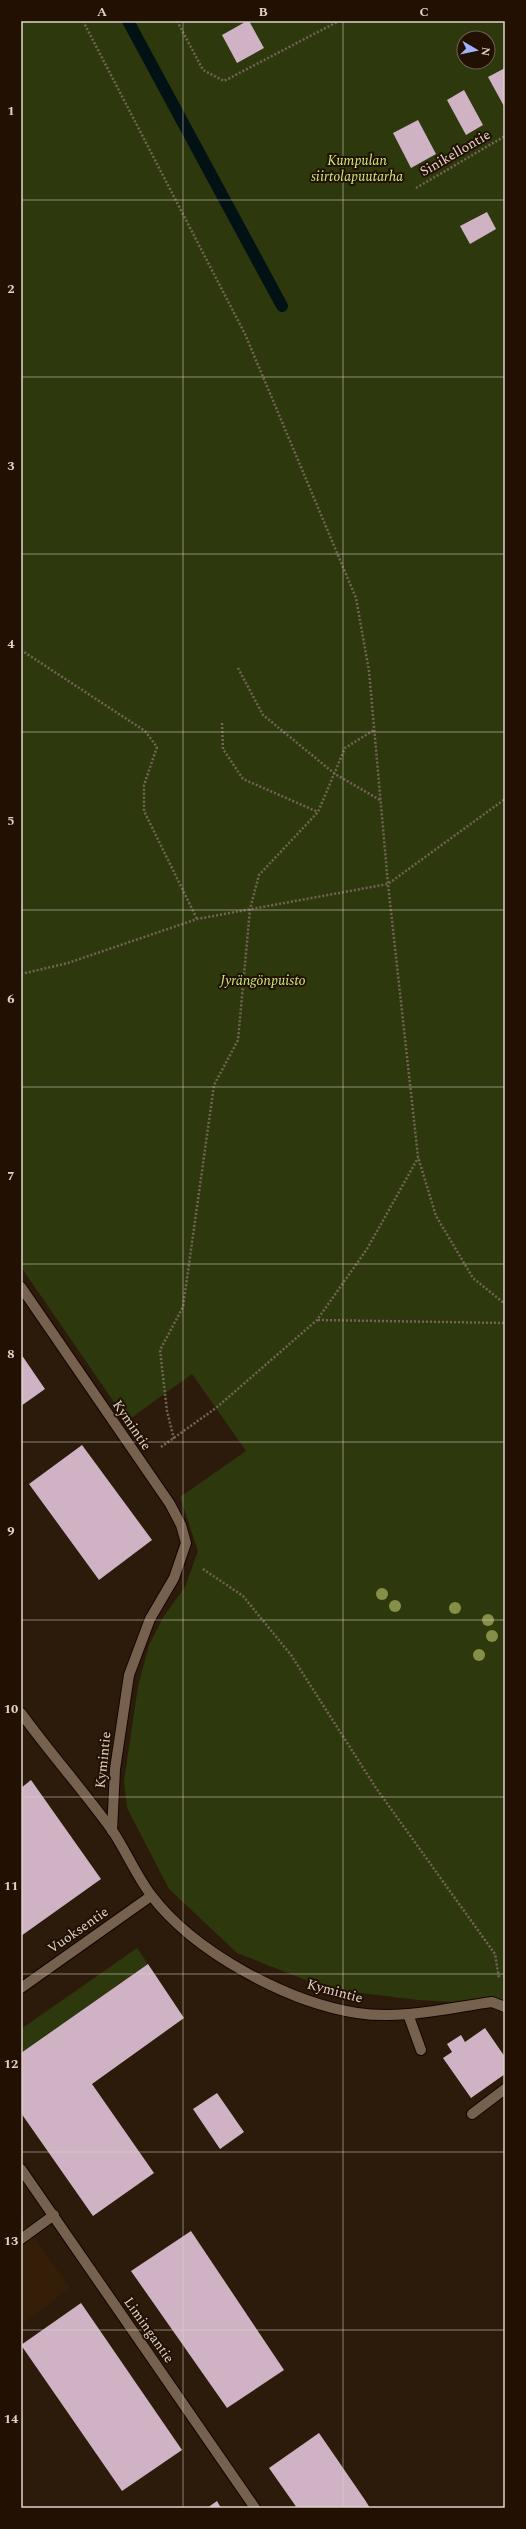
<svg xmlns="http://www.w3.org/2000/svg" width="526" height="2529" font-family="Spectral,serif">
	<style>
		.built { fill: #351e08 }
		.green { fill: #2d380d; fill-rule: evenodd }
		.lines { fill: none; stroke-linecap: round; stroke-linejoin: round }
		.stream { stroke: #021214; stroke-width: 12 }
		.building { fill: #cfb3c5 }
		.service-casing { stroke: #140500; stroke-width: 12 }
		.minor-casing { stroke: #140500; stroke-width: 12 }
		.path { stroke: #746456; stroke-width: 2.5; stroke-dasharray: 2 2; stroke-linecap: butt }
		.service { stroke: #76604e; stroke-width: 10 }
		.minor { stroke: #76604e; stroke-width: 10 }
		.tree { fill: #858f46 }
		.grid { fill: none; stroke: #e0d3c9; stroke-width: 1; stroke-opacity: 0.55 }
		.labels { text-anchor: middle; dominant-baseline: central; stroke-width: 4; stroke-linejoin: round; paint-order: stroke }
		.street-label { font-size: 14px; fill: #e0d3c9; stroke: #221103 }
		.park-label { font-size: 14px; font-style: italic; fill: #cdef78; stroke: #221103 }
		.neatline { fill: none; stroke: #e0d3c9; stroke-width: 1.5 }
		.grid-label { font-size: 13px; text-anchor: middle; font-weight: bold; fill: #e0d3c9 }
	</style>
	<rect width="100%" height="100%" fill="#2c1a0a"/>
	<polygon class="built" points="21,2218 70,2288 21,2325"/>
	<g class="green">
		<path d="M21,21H505V2005L418,2000L329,1989L237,1953L169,1889L127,1808L124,1781L138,1686L149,1645L164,1616L185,1587L198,1551L180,1497L246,1451L192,1374L127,1421L21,1267ZM464,38H488V62H464Z"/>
		<polygon points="137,1948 148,1964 21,2053 21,2029"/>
	</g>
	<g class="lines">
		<polyline class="stream" points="128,21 282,306"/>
	</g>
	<g class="building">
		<polygon points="247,21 249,21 264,48 237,63 222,35"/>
		<polygon points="505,68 505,108 488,77"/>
		<polygon points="464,90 483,125 466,135 447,100"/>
		<polygon points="418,120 436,154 411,168 393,133"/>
		<polygon points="487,212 496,229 470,244 460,226"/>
		<polygon points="21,1354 45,1389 21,1406"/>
		<polygon points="82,1445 152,1540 99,1580 29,1484"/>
		<polygon points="31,1780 101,1879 21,1936 21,1788"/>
		<polygon points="148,1964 184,2018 92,2084 154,2173 93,2216 21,2113 21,2053"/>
		<polygon points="485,2028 505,2057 505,2074 471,2098 443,2058 452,2052 447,2044 461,2035 465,2042"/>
		<polygon points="217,2093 244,2132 220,2149 193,2109"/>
		<polygon points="191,2231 284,2370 227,2408 131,2271"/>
		<polygon points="81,2303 182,2450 122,2491 21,2345"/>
		<polygon points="319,2433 365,2500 370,2508 297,2508 269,2468"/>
		<polygon points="217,2501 221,2508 207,2508"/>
	</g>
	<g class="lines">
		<g class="service-casing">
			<g id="service">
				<polyline points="408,2014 421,2050"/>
				<polyline points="472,2114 505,2089"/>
				<polyline points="21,2239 54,2215"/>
			</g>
		</g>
		<g class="minor-casing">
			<g id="minor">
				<polyline points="21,1287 170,1504 181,1525 186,1543 174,1578 150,1619 129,1675 115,1769 112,1831"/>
				<path d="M21,1713C50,1753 83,1790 112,1830C126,1851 136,1875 151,1895C194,1952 287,2002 357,2013C401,2020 448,2008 492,2002L505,2007"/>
				<polyline points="21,1988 151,1896"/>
				<polyline points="21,2169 255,2508"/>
			</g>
		</g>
		<g class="path">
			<polyline points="83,21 245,334 356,598 369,671 388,884 418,1157 436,1216 473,1278 505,1304"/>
			<polyline points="177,21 203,70 224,81 339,21"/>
			<polyline points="416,188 505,136"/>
			<polyline points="21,650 145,731 157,747 144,785 144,811 197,919"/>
			<polyline points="238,668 263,715 335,774 380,800"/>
			<polyline points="222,723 223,749 243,779 318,812"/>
			<polyline points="21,974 68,963 197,919 388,884 505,799"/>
			<polyline points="318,1320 505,1323"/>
			<polyline points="174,1439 167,1411 160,1350 183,1307 214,1085 238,1040 250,909 259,875 318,812 345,748 374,730"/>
			<polyline points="161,1447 216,1408 317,1320 367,1249 418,1158"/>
			<polyline points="203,1569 243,1596 291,1655 376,1788 495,1954 499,1978"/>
		</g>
		<use href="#service" class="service"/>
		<use href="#minor" class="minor"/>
	</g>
	<g class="tree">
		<circle cx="382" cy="1594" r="6"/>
		<circle cx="395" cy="1606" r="6"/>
		<circle cx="455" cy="1608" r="6"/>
		<circle cx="488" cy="1620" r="6"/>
		<circle cx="492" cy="1636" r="6"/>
		<circle cx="479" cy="1655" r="6"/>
	</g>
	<path class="grid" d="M183,21V2508M343,21V2508M21,200H505M21,377H505M21,554H505M21,732H505M21,910H505M21,1087H505M21,1264H505M21,1442H505M21,1620H505M21,1797H505M21,1974H505M21,2152H505M21,2330H505"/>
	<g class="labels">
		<g class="street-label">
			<text transform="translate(455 153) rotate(-30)">Sinikellontie</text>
			<text transform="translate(132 1425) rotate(56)">Kymintie</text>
			<text transform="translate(103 1760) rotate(-84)">Kymintie</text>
			<text transform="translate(78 1930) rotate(-35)">Vuoksentie</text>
			<text transform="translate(335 1991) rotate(15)">Kymintie</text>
			<text transform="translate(149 2330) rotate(55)">Limingantie</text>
		</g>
		<g class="park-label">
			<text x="357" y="160">Kumpulan<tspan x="357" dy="16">siirtolapuutarha</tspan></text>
			<text x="263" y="980">Jyrängönpuisto</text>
		</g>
	</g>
	<rect width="526" height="2529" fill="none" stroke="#221103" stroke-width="44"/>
	<g transform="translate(476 50) rotate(99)"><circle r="19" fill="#221103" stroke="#6e5f52"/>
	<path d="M0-3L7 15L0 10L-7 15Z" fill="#a2b2fd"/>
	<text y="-6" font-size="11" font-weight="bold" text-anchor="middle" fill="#e0d3c9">N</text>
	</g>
	<rect x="22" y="22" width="482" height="2485" class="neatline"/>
	<g class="grid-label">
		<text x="102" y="16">A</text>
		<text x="263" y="16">B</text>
		<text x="424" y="16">C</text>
		<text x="11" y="115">1</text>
		<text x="11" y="293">2</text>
		<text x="11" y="470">3</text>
		<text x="11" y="648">4</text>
		<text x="11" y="825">5</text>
		<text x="11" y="1003">6</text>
		<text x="11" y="1180">7</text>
		<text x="11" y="1358">8</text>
		<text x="11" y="1535">9</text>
		<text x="11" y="1713">10</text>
		<text x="11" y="1890">11</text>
		<text x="11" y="2068">12</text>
		<text x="11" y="2245">13</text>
		<text x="11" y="2423">14</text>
	</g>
</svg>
